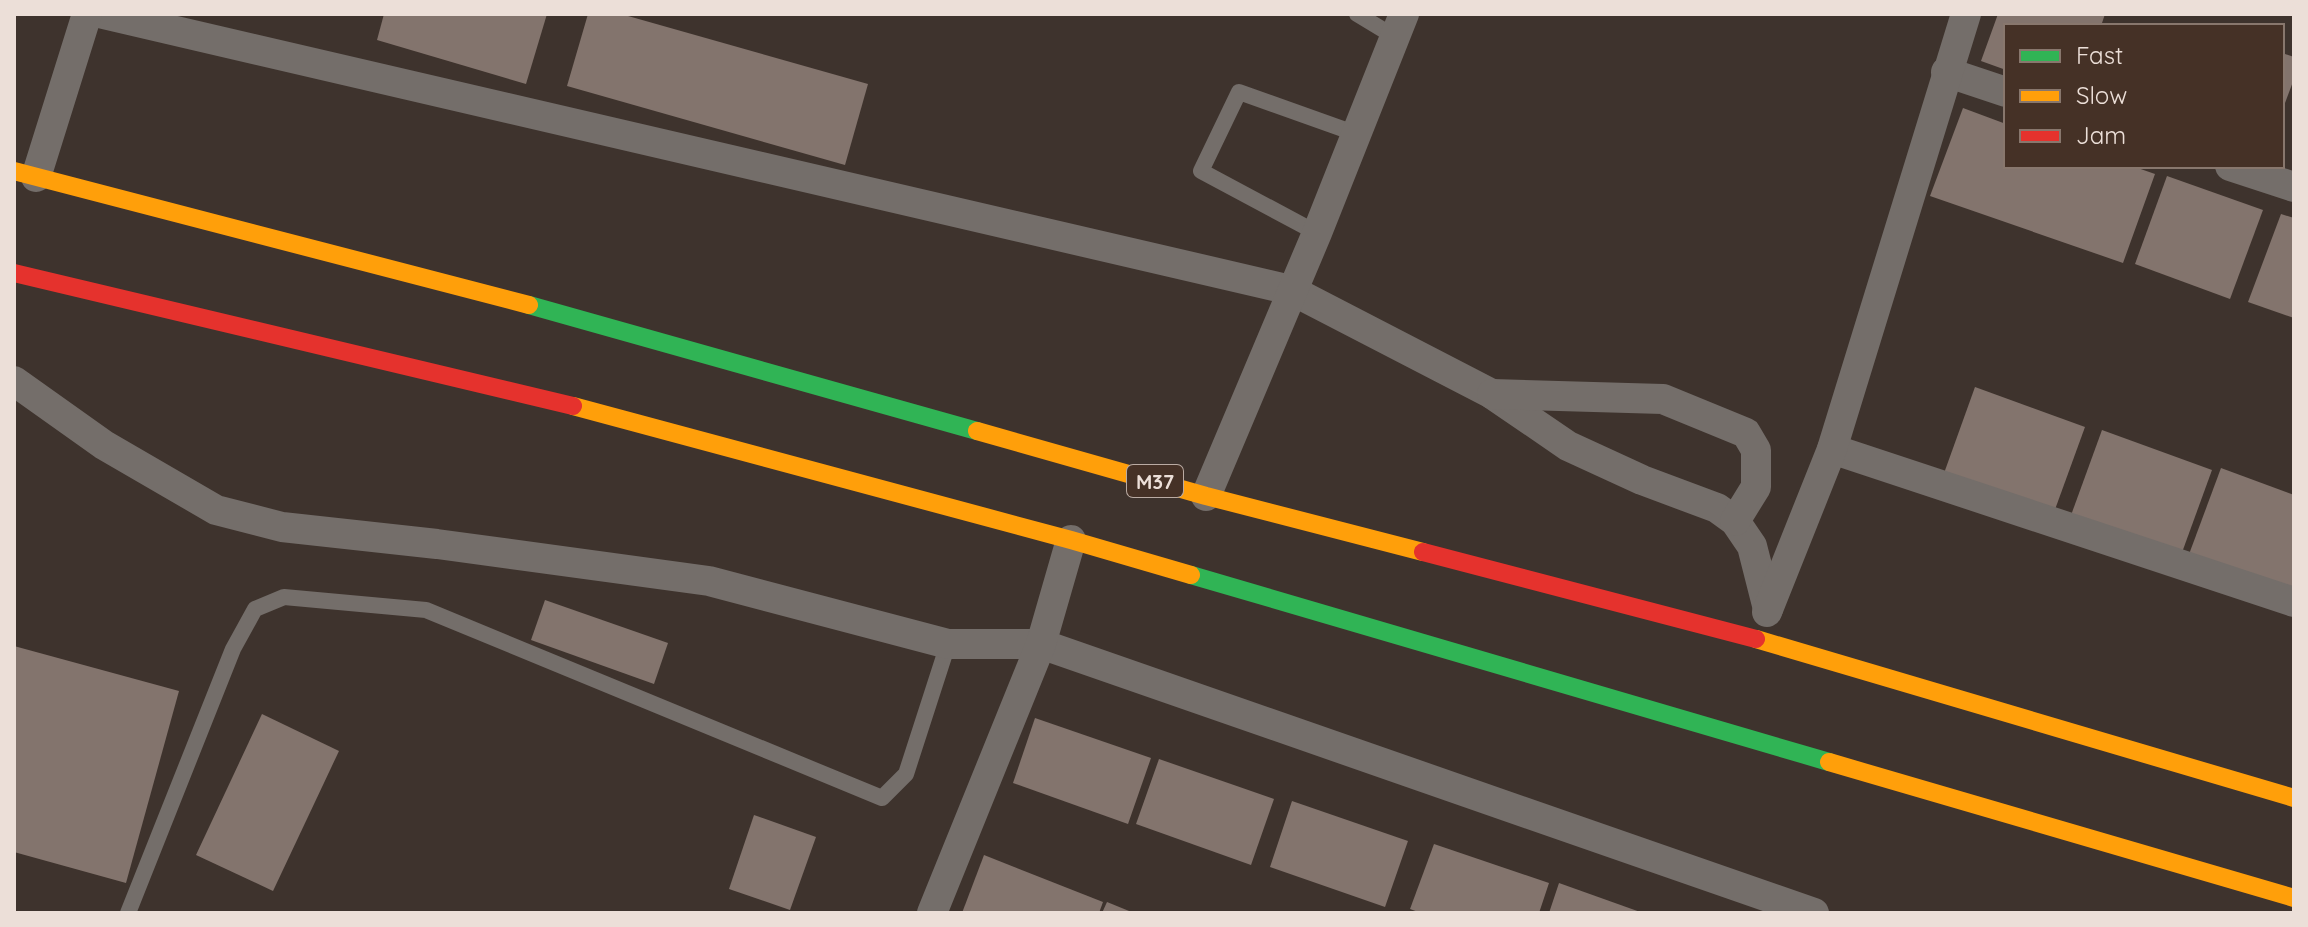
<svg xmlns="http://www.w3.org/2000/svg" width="2308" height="927" font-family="Quicksand,sans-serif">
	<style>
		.building { fill: #83746d }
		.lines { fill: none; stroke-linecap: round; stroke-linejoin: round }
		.lane { stroke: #746e6a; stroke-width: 16 }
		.street { stroke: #746e6a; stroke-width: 30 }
		.fast { stroke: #30b455; stroke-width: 18 }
		.slow { stroke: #ff9f0a; stroke-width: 18 }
		.jam { stroke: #e5322d; stroke-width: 18 }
		.labels { text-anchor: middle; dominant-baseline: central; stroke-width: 8; stroke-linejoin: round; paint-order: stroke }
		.shield { fill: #453126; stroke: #baaba3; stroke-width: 2 }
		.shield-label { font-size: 20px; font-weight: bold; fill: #ecdfd8 }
	</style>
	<rect width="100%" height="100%" fill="#3e332d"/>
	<g class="building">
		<polygon points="384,14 547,14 526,84 377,40"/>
		<polygon points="588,14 621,14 868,84 845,165 567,86"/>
		<polygon points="1998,14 2105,14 2101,26 2006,26 2006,70 1981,61"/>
		<polygon points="2282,53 2294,57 2294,79 2282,111"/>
		<polygon points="1963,108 2006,124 2006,166 2132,166 2155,174 2123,263 1930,196"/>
		<polygon points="2167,176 2263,210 2230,299 2135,264"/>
		<polygon points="2281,214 2294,218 2294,318 2248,302"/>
		<polygon points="1975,387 2085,427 2053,515 1943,476"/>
		<polygon points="2102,430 2212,470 2180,558 2070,518"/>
		<polygon points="2221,468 2294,495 2294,595 2188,557"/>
		<polygon points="545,600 668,643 654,684 531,640"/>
		<polygon points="14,646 179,691 126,883 14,852"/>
		<polygon points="262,714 339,751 273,891 196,855"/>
		<polygon points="1035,718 1151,758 1128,824 1013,783"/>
		<polygon points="1159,759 1274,799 1251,865 1136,824"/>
		<polygon points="1292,801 1408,841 1385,907 1270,867"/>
		<polygon points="754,815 816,837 790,910 729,889"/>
		<polygon points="1434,844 1549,883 1539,913 1421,913 1410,909"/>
		<polygon points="984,855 1103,902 1099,913 962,913"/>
		<polygon points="1559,883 1643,913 1549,913"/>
		<polygon points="1107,902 1134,913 1102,913"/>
	</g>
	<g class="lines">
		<g class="lane">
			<polyline points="1357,14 1395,37"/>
			<polyline points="1317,233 1201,171 1239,92 1357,134"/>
			<polyline points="128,913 233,649 255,609 284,597 426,610 882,798 906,774 948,644"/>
		</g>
		<g class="street">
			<polyline points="103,14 1291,290 1492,394 1568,446 1642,480 1717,508 1735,521 1752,546 1768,609"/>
			<polyline points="1946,72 2006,92"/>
			<polyline points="2230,166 2294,187"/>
			<polyline points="36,177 87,14"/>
			<polyline points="14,381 104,445 216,510 282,527 437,544 709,581 948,644 1041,644 1814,913"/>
			<polyline points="1492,394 1663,399 1746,433 1756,450 1756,487 1735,521"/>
			<polyline points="1832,449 2294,602"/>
			<polyline points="1206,496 1317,233 1404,14"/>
			<polyline points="1767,612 1832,449 1966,14"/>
			<polyline points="932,913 1041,644 1071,540"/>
		</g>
		<g class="fast">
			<polyline points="529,305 977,431"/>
			<polyline points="1191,575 1829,762"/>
		</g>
		<g class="slow">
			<polyline points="14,171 529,305"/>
			<polyline points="573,406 1071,540 1191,575"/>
			<polyline points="977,431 1206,496 1423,552"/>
			<polyline points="1756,639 2294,798"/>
			<polyline points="1829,762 2294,898"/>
		</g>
		<g class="jam">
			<polyline points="14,273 573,406"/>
			<polyline points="1423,552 1756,639"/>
		</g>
	</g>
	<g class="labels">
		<rect class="shield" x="1127" y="465" width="56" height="32" rx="6"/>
		<g class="shield-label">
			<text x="1155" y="481">M37</text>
		</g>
	</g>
	<rect width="2308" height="927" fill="none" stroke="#ecdfd8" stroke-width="32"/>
	<rect x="2004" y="24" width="280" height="144" fill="#453126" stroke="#88776d" stroke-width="2"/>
	<rect x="2020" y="50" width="40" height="12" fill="#30b455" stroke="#88776d" stroke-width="2"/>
	<text x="2076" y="64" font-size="24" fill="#ecdfd8">Fast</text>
	<rect x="2020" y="90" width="40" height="12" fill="#ff9f0a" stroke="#88776d" stroke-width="2"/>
	<text x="2076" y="104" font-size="24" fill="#ecdfd8">Slow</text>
	<rect x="2020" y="130" width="40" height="12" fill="#e5322d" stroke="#88776d" stroke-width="2"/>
	<text x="2076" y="144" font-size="24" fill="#ecdfd8">Jam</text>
</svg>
